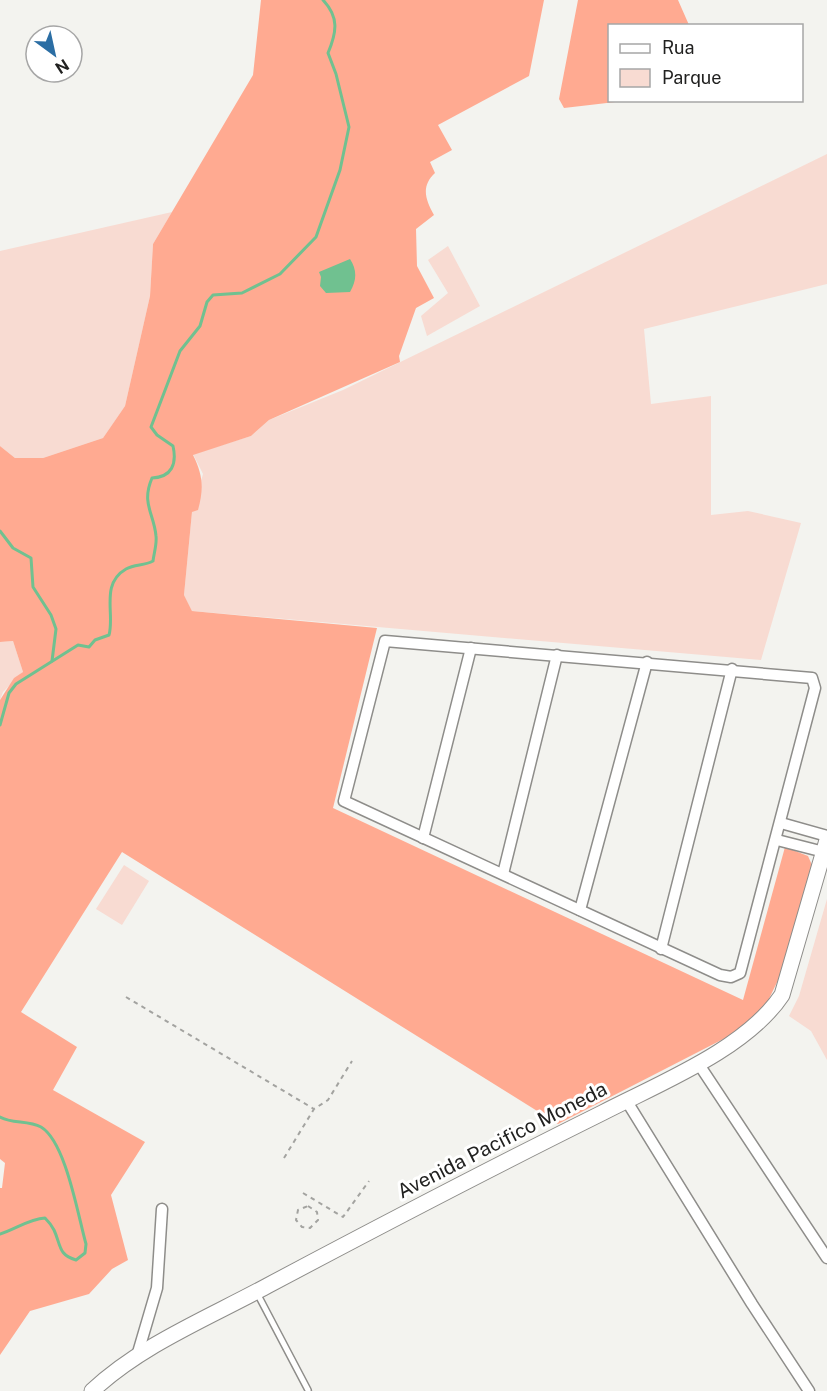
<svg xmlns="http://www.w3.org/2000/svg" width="827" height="1391" font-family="'Public Sans',sans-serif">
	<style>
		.green { fill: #f8dbd2 }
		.forest { fill: #ffaa91 }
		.water { fill: #70c190 }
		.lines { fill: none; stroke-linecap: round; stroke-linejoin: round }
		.stream { stroke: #70c190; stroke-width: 3 }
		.lane-casing { stroke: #8e8d8a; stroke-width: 8 }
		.street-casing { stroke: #8e8d8a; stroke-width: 13 }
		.secondary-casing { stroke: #8e8d8a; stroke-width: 17 }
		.path { stroke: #a3a3a0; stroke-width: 2; stroke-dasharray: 4.5 4.5; stroke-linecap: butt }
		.lane { stroke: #fff; stroke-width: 5 }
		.street { stroke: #fff; stroke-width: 10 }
		.secondary { stroke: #fff; stroke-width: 15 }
		.labels { text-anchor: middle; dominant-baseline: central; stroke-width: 6; stroke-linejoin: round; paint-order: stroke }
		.street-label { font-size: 20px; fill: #212120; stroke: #fff }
	</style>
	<rect width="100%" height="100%" fill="#f3f3ef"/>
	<g class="green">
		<polygon points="827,154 827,284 644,329 651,404 711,396 711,515 748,511 801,523 761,660 192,611 184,595 192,512 203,474 193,454 251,436 269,420 343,390"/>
		<polygon points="172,212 153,244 150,296 125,406 103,438 43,458 15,458 0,446 0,251"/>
		<polygon points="448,246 480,306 427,336 421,316 448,293 428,260"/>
		<polygon points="13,641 23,672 3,692 0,700 0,642"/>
		<polygon points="124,865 149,881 122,925 96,909"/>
		<polygon points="827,899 827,1060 811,1031 789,1016 799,996"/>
	</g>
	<g class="forest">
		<path d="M261,0H544L529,76L438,125L452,150L430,162L435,173C421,186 425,199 434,215L416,229L417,266L434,298L416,308L399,356L400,362L269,420L251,436L193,455C203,475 204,488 198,510L192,512L184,595L192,611L377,628L333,808L743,1000L785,847L808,856L812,865L781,974L766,1005L737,1032L558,1124L122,852L21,1012L77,1047L53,1090L145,1142L111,1195L128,1260L112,1269L89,1294L30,1311L0,1355V1188H2L5,1163L0,1159V700L14,678L23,672L13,641L0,642V446L15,458H43L103,438L125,406L150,296L153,244L253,75Z"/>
		<polygon points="578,0 678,0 689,25 610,26 610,100 624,101 564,108 559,99"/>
	</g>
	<path class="water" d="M350,259C357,270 357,280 350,292L326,293L320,286L321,277L319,272Z"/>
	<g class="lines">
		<g class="stream">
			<polyline points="0,531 13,548 31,558 33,587 51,615 56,629 52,661"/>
			<path d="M0,725L9,693L16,684L78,645L89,647L95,640L109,635C115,614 100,584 126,569C135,564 144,566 153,561C154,553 157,544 156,536C154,513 141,504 152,478C172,477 177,464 173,446L157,435L151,427L180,351L200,326L207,302L213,295L242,293L280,274L316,237L340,170L349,127L336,74L328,53C337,32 339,17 323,0"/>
			<path d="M0,1117C12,1124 28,1120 41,1127C66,1142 78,1216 86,1244L85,1253L76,1260C58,1255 61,1245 54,1230C52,1226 48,1221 45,1218C29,1219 16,1229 0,1234"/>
		</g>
		<g class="lane-casing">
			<polyline id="lane" points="257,1293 308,1390"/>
		</g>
		<g class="street-casing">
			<g id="street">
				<polygon points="385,641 812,678 815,688 740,973 731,977 720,975 344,801"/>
				<polyline points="781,823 827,836"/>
				<polyline points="423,838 471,648"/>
				<polyline points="777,840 824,852"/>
				<polyline points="503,874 557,655"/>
				<polyline points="580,910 647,662"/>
				<polyline points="661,949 732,669"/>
				<polyline points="698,1063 827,1258"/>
				<polyline points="626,1100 752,1304 809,1391"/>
				<polyline points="137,1356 157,1288 162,1209"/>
			</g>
		</g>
		<g class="secondary-casing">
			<path id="secondary" d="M92,1391C141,1345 208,1318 267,1286C378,1227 489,1169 602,1113C660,1083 746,1049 782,995L827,840"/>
		</g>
		<g class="path">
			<polyline points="126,997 314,1109"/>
			<polyline points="284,1158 314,1109 328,1100 352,1061"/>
			<polyline points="303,1193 343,1217 369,1181"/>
			<polygon points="308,1206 317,1212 318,1220 310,1228 302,1227 296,1220 298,1210"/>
		</g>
		<use href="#lane" class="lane"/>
		<use href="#street" class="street"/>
		<use href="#secondary" class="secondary"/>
	</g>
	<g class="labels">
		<g class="street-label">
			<text transform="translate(502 1140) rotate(-27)">Avenida Pacifico Moneda</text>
		</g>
	</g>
	<rect x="608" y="24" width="195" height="78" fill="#ffffff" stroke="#a6a6a6" stroke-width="1.5"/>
	<rect x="620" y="44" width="30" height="9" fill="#ffffff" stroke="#a6a6a6" stroke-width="1.5"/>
	<text x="662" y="54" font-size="18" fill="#212120">Rua</text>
	<rect x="620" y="69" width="30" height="18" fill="#f8dbd2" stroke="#a6a6a6" stroke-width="1.5"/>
	<text x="662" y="84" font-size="18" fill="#212120">Parque</text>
	<g transform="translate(54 54) rotate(147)"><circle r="28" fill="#ffffff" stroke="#a6a6a6" stroke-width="1.5"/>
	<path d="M0-4.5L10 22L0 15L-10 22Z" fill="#2b6ea4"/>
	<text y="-9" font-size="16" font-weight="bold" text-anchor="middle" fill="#212120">N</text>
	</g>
</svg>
